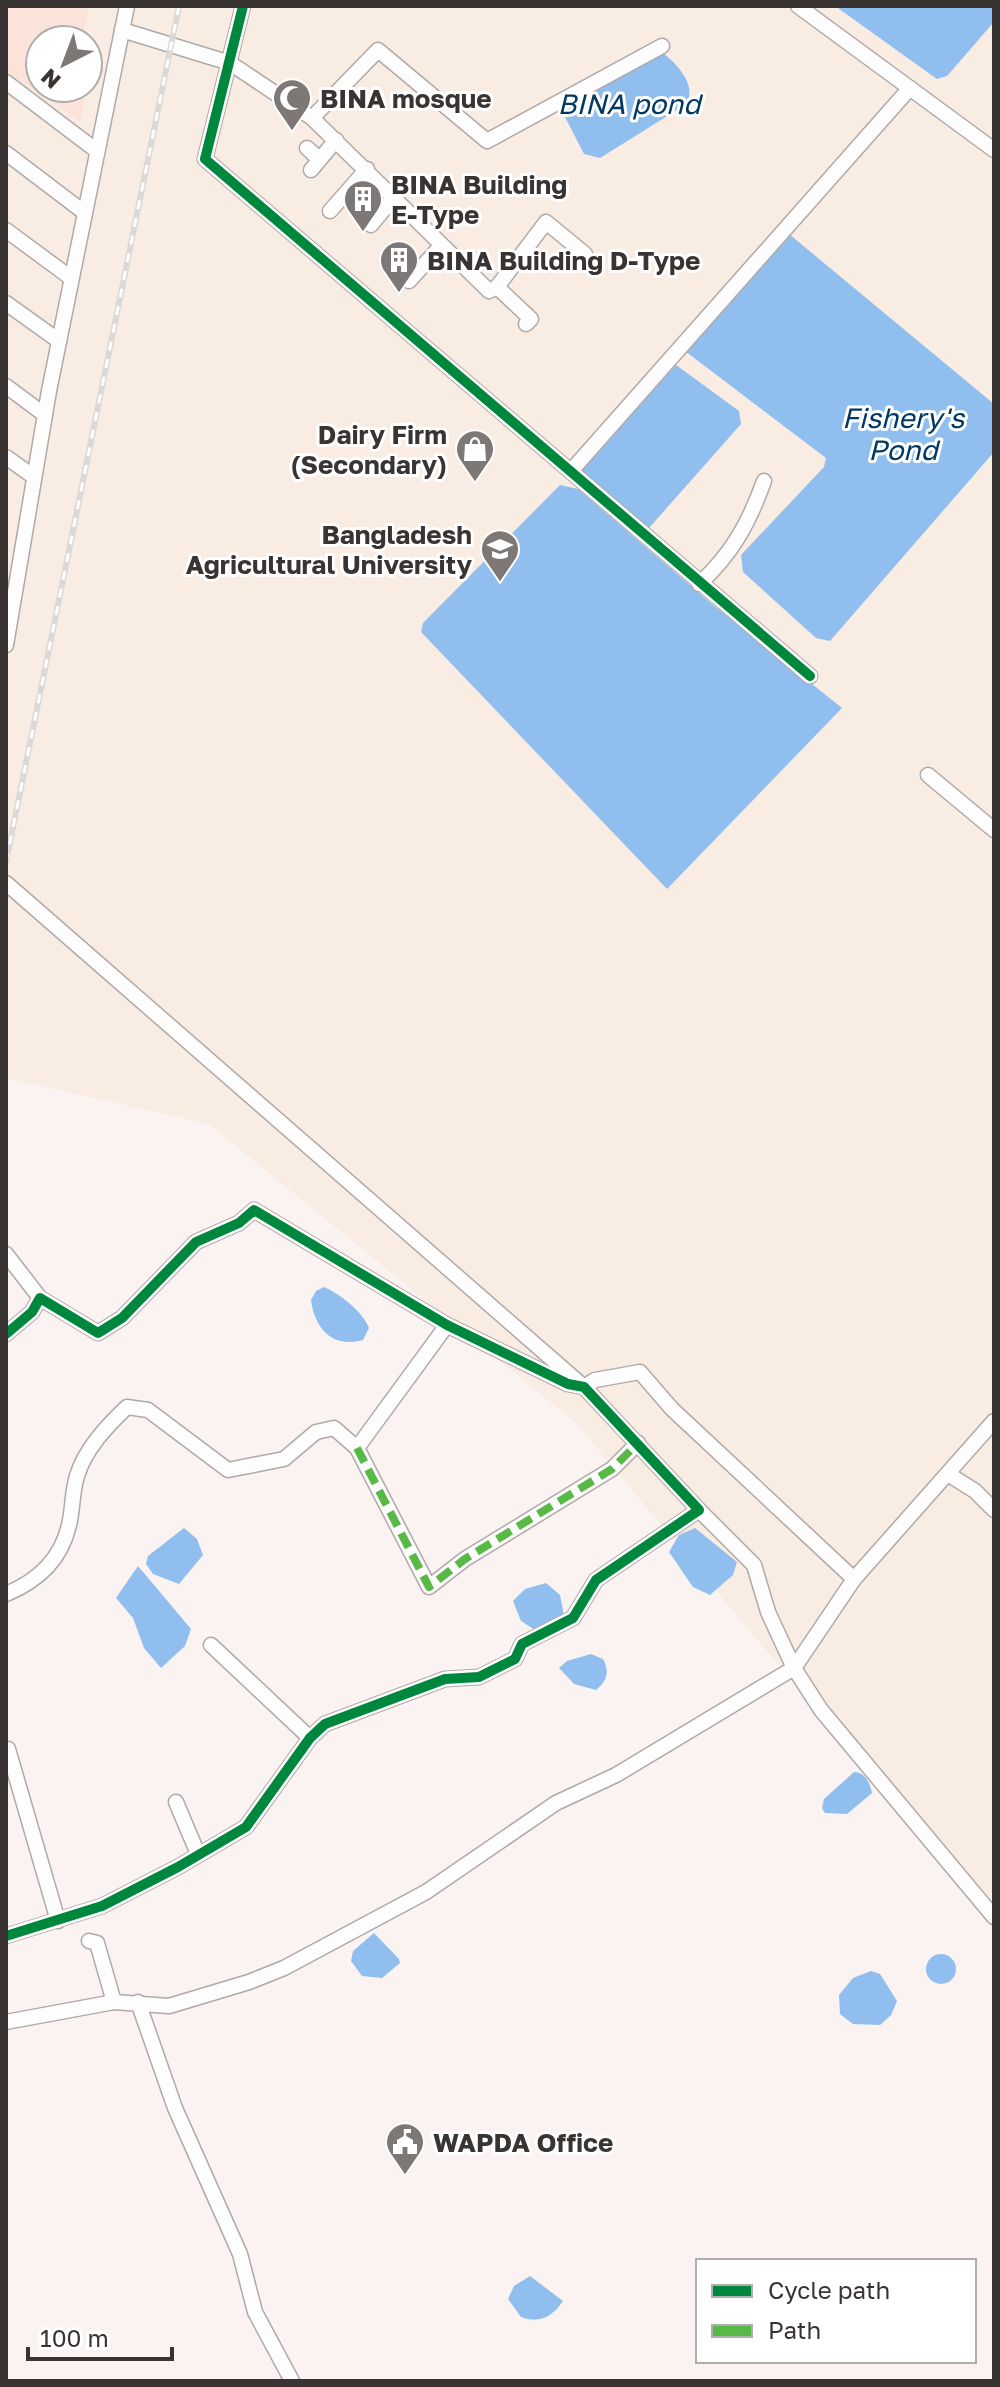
<svg xmlns="http://www.w3.org/2000/svg" width="1000" height="2387" font-family="'Golos Text',sans-serif">
	<style>
		.education { fill: #f9ece2; fill-rule: evenodd }
		.green { fill: #fbe3da }
		.water { fill: #90beef }
		.lines { fill: none; stroke-linecap: round; stroke-linejoin: round }
		.minor-casing { stroke: #afa9a8; stroke-width: 17 }
		.minor { stroke: #fefdfd; stroke-width: 14 }
		.rail-casing { stroke: #dbd9d8; stroke-width: 6 }
		.rail { stroke: #fff; stroke-width: 3; stroke-dasharray: 9; stroke-linecap: butt }
		.quiet { stroke: #58b947; stroke-width: 8; stroke-dasharray: 16 8; stroke-linecap: butt }
		.cycleway-casing { stroke: #fff; stroke-width: 15 }
		.cycleway { stroke: #00873e; stroke-width: 10 }
		.labels { text-anchor: middle; dominant-baseline: central; stroke-width: 6; stroke-linejoin: round; paint-order: stroke }
		.poi-label { font-size: 26px; font-weight: bold; fill: #393432; stroke: #fff; text-anchor: start }
		.water-label { font-size: 28px; font-style: italic; fill: #023864; stroke: #fff }
	</style>
	<rect width="100%" height="100%" fill="#faf3f1"/>
	<path class="education" d="M6,6H994V1923L576,1423L209,1124L6,1078ZM40,40H88V88H40Z"/>
	<polygon class="green" points="6,6 89,6 81,40 40,40 40,88 87,88 80,122 6,71"/>
	<g class="water">
		<polygon points="835,6 994,6 994,22 947,76 937,79"/>
		<path d="M662,52C677,64 699,87 685,105L600,158L584,154L563,113L566,105Z"/>
		<polygon points="789,234 994,404 994,452 830,641 816,638 743,572 741,555 824,467 826,458 685,351"/>
		<polygon points="676,365 739,411 741,424 649,528 581,472"/>
		<polygon points="560,485 578,489 712,604 842,708 667,889 421,632 423,623"/>
		<path d="M324,1287C340,1294 362,1311 369,1328L363,1340C333,1348 315,1330 311,1300L316,1291Z"/>
		<polygon points="184,1528 197,1539 203,1555 179,1584 153,1574 146,1564 148,1556"/>
		<polygon points="695,1528 737,1562 733,1575 710,1595 693,1587 669,1552 679,1535"/>
		<polygon points="138,1566 191,1629 185,1646 161,1668 144,1648 133,1618 116,1598"/>
		<polygon points="546,1583 560,1595 564,1616 535,1630 521,1621 513,1601 525,1589"/>
		<path d="M591,1654L603,1659C610,1672 607,1681 596,1690L574,1684L559,1668L567,1661Z"/>
		<path d="M854,1772C865,1772 870,1783 872,1793L847,1814L825,1813L822,1808L824,1799Z"/>
		<polygon points="374,1933 399,1959 400,1963 382,1978 362,1976 351,1961 353,1951"/>
		<circle cx="941" cy="1969" r="15"/>
		<polygon points="871,1971 880,1974 897,2001 891,2015 880,2025 853,2024 840,2014 839,1995 853,1978"/>
		<path d="M530,2276L563,2301C553,2316 540,2324 521,2317L508,2299L514,2286Z"/>
	</g>
	<g class="lines">
		<g class="minor-casing">
			<g id="minor">
				<polyline points="243,6 205,159 810,676"/>
				<polyline points="798,6 994,150"/>
				<polyline points="122,30 230,63 312,118 489,291 497,287 546,222 585,254"/>
				<polyline points="6,82 97,151"/>
				<polyline points="312,118 378,50 487,141 662,46"/>
				<polyline points="307,148 319,159"/>
				<polyline points="6,153 85,213"/>
				<polyline points="311,170 336,140"/>
				<polyline points="330,211 367,169"/>
				<polyline points="371,225 393,198"/>
				<polyline points="6,230 71,278"/>
				<polyline points="409,281 441,246"/>
				<polyline points="497,287 531,319 526,324"/>
				<polyline points="6,303 59,341"/>
				<polyline points="6,386 45,415"/>
				<polyline points="6,457 34,477"/>
				<polyline points="571,471 910,88"/>
				<path d="M699,584C732,554 749,523 764,481"/>
				<polyline points="6,645 49,391 127,6"/>
				<polyline points="928,775 994,830"/>
				<polyline points="6,883 584,1387 595,1380 640,1372 672,1409 854,1579"/>
				<polyline points="6,1254 40,1298"/>
				<polyline points="6,1334 32,1312 40,1298 98,1333 122,1318 196,1242 239,1223 254,1210 447,1325 568,1384 584,1387 699,1510 596,1580 573,1618 522,1644 515,1659 479,1677 445,1679 325,1724 310,1738 246,1827 178,1867 102,1906 6,1936"/>
				<polyline points="357,1448 429,1587 465,1559 612,1469 638,1443"/>
				<polyline points="948,1474 975,1491 994,1510"/>
				<polyline points="699,1510 754,1565 768,1612 794,1668 821,1710 994,1917"/>
				<path d="M6,1594C38,1581 61,1560 69,1525C73,1509 72,1491 77,1476C85,1449 107,1426 127,1407L148,1410L228,1470L284,1459L316,1432L334,1428L357,1448L447,1325"/>
				<polyline points="211,1645 310,1738"/>
				<polyline points="8,1749 58,1921"/>
				<polyline points="176,1802 198,1854"/>
				<polyline points="89,1941 97,1943 114,2002"/>
				<polyline points="138,2002 175,2108 240,2254 255,2312 292,2381"/>
				<polyline points="6,2022 114,2002 169,2006 249,1982 284,1968 426,1892 556,1803 616,1775 794,1668 854,1579 994,1421"/>
			</g>
		</g>
		<use href="#minor" class="minor"/>
		<g class="rail-casing">
			<polyline id="rail" points="6,862 179,6"/>
		</g>
		<use href="#rail" class="rail"/>
		<polyline class="quiet" points="357,1448 429,1587 465,1559 612,1469 638,1443"/>
		<g class="cycleway-casing">
			<g id="cycleway">
				<polyline points="243,6 205,159 810,676"/>
				<polyline points="6,1334 32,1312 40,1298 98,1333 122,1318 196,1242 239,1223 254,1210 447,1325 568,1384 584,1387 699,1510 596,1580 573,1618 522,1644 515,1659 479,1677 445,1679 325,1724 310,1738 246,1827 178,1867 102,1906 6,1936"/>
			</g>
		</g>
		<use href="#cycleway" class="cycleway"/>
	</g>
	<defs>
		<g id="mosque-pin" transform="scale(2)"><path d="M0 17L-7.5 6A9.5 9.5 0 1 1 7.5 6Z" fill="#7d7775" stroke="#fff"/><path d="M3.5-4.9A6 6 0 1 0 3.5 4.9A5 5 0 1 1 3.5-4.9Z" fill="#fff"/></g>
		<g id="building-pin" transform="scale(2)"><path d="M0 17L-7.5 6A9.5 9.5 0 1 1 7.5 6Z" fill="#7d7775" stroke="#fff"/><path d="M-4-6H4V6H1V3H-1V6H-4ZM-2.5-4.3h1.7v1.8h-1.7ZM.8-4.3h1.7v1.8H.8ZM-2.5-1h1.7V.8h-1.7ZM.8-1h1.7V.8H.8Z" fill="#fff"/></g>
		<g id="shop-pin" transform="scale(2)"><path d="M0 17L-7.5 6A9.5 9.5 0 1 1 7.5 6Z" fill="#7d7775" stroke="#fff"/><path d="M-5-2.5h2.3a2.7 3.5 0 0 1 5.4 0H5L5.5 6h-11ZM-1.5-2.5h3a1.5 2.3 0 0 0-3 0Z" fill="#fff"/></g>
		<g id="university-pin" transform="scale(2)"><path d="M0 17L-7.5 6A9.5 9.5 0 1 1 7.5 6Z" fill="#7d7775" stroke="#fff"/><path d="M0-5L7-2L0 1L-7-2ZM-4 1L0 2.5L4 1V4Q0 6-4 4Z" fill="#fff"/></g>
		<g id="civic-pin" transform="scale(2)"><path d="M0 17L-7.5 6A9.5 9.5 0 1 1 7.5 6Z" fill="#7d7775" stroke="#fff"/><path d="M-.6-6.5H3V-4.5H.6V-3L4-1V1h2V6H-6V1h2V-1L-.6-3ZM-1.2 2.5V6h2.4V2.5Z" fill="#fff"/></g>
	</defs>
	<g fill-rule="evenodd">
		<use href="#mosque-pin" x="292" y="98"/>
		<use href="#building-pin" x="363" y="199"/>
		<use href="#building-pin" x="399" y="260"/>
		<use href="#shop-pin" x="475" y="449"/>
		<use href="#university-pin" x="500" y="549"/>
		<use href="#civic-pin" x="405" y="2142"/>
	</g>
	<g class="labels">
		<g class="poi-label">
			<text x="320" y="98">BINA mosque</text>
			<text x="391" y="184">BINA Building<tspan x="391" dy="30">E-Type</tspan></text>
			<text x="427" y="260">BINA Building D-Type</text>
			<text x="447" y="434" text-anchor="end">Dairy Firm<tspan x="447" dy="30">(Secondary)</tspan></text>
			<text x="472" y="534" text-anchor="end">Bangladesh<tspan x="472" dy="30">Agricultural University</tspan></text>
			<text x="433" y="2142">WAPDA Office</text>
		</g>
		<g class="water-label">
			<text x="629" y="103">BINA pond</text>
			<text x="903" y="417">Fishery's<tspan x="903" dy="32">Pond</tspan></text>
		</g>
	</g>
	<rect width="1000" height="2387" fill="none" stroke="#393432" stroke-width="16"/>
	<rect x="696" y="2259" width="280" height="104" fill="#ffffff" stroke="#b0aead" stroke-width="2"/>
	<rect x="712" y="2285" width="40" height="12" fill="#00873e" stroke="#b0aead" stroke-width="2"/>
	<text x="768" y="2299" font-size="24" fill="#393432">Cycle path</text>
	<rect x="712" y="2325" width="40" height="12" fill="#58b947" stroke="#b0aead" stroke-width="2"/>
	<text x="768" y="2339" font-size="24" fill="#393432">Path</text>
	<g transform="translate(64 64) rotate(222)"><circle r="38" fill="#ffffff" stroke="#b0aead" stroke-width="2"/>
	<path d="M0-6L14 30L0 20L-14 30Z" fill="#7d7775"/>
	<text y="-12" font-size="22" font-weight="bold" text-anchor="middle" fill="#393432">N</text>
	</g>
	<path d="M28 2347v12h144v-12" fill="none" stroke="#393432" stroke-width="4"/>
	<text x="40" y="2347" font-size="24" fill="#393432" stroke="#ffffff" stroke-width="6" paint-order="stroke">100 m</text>
</svg>
